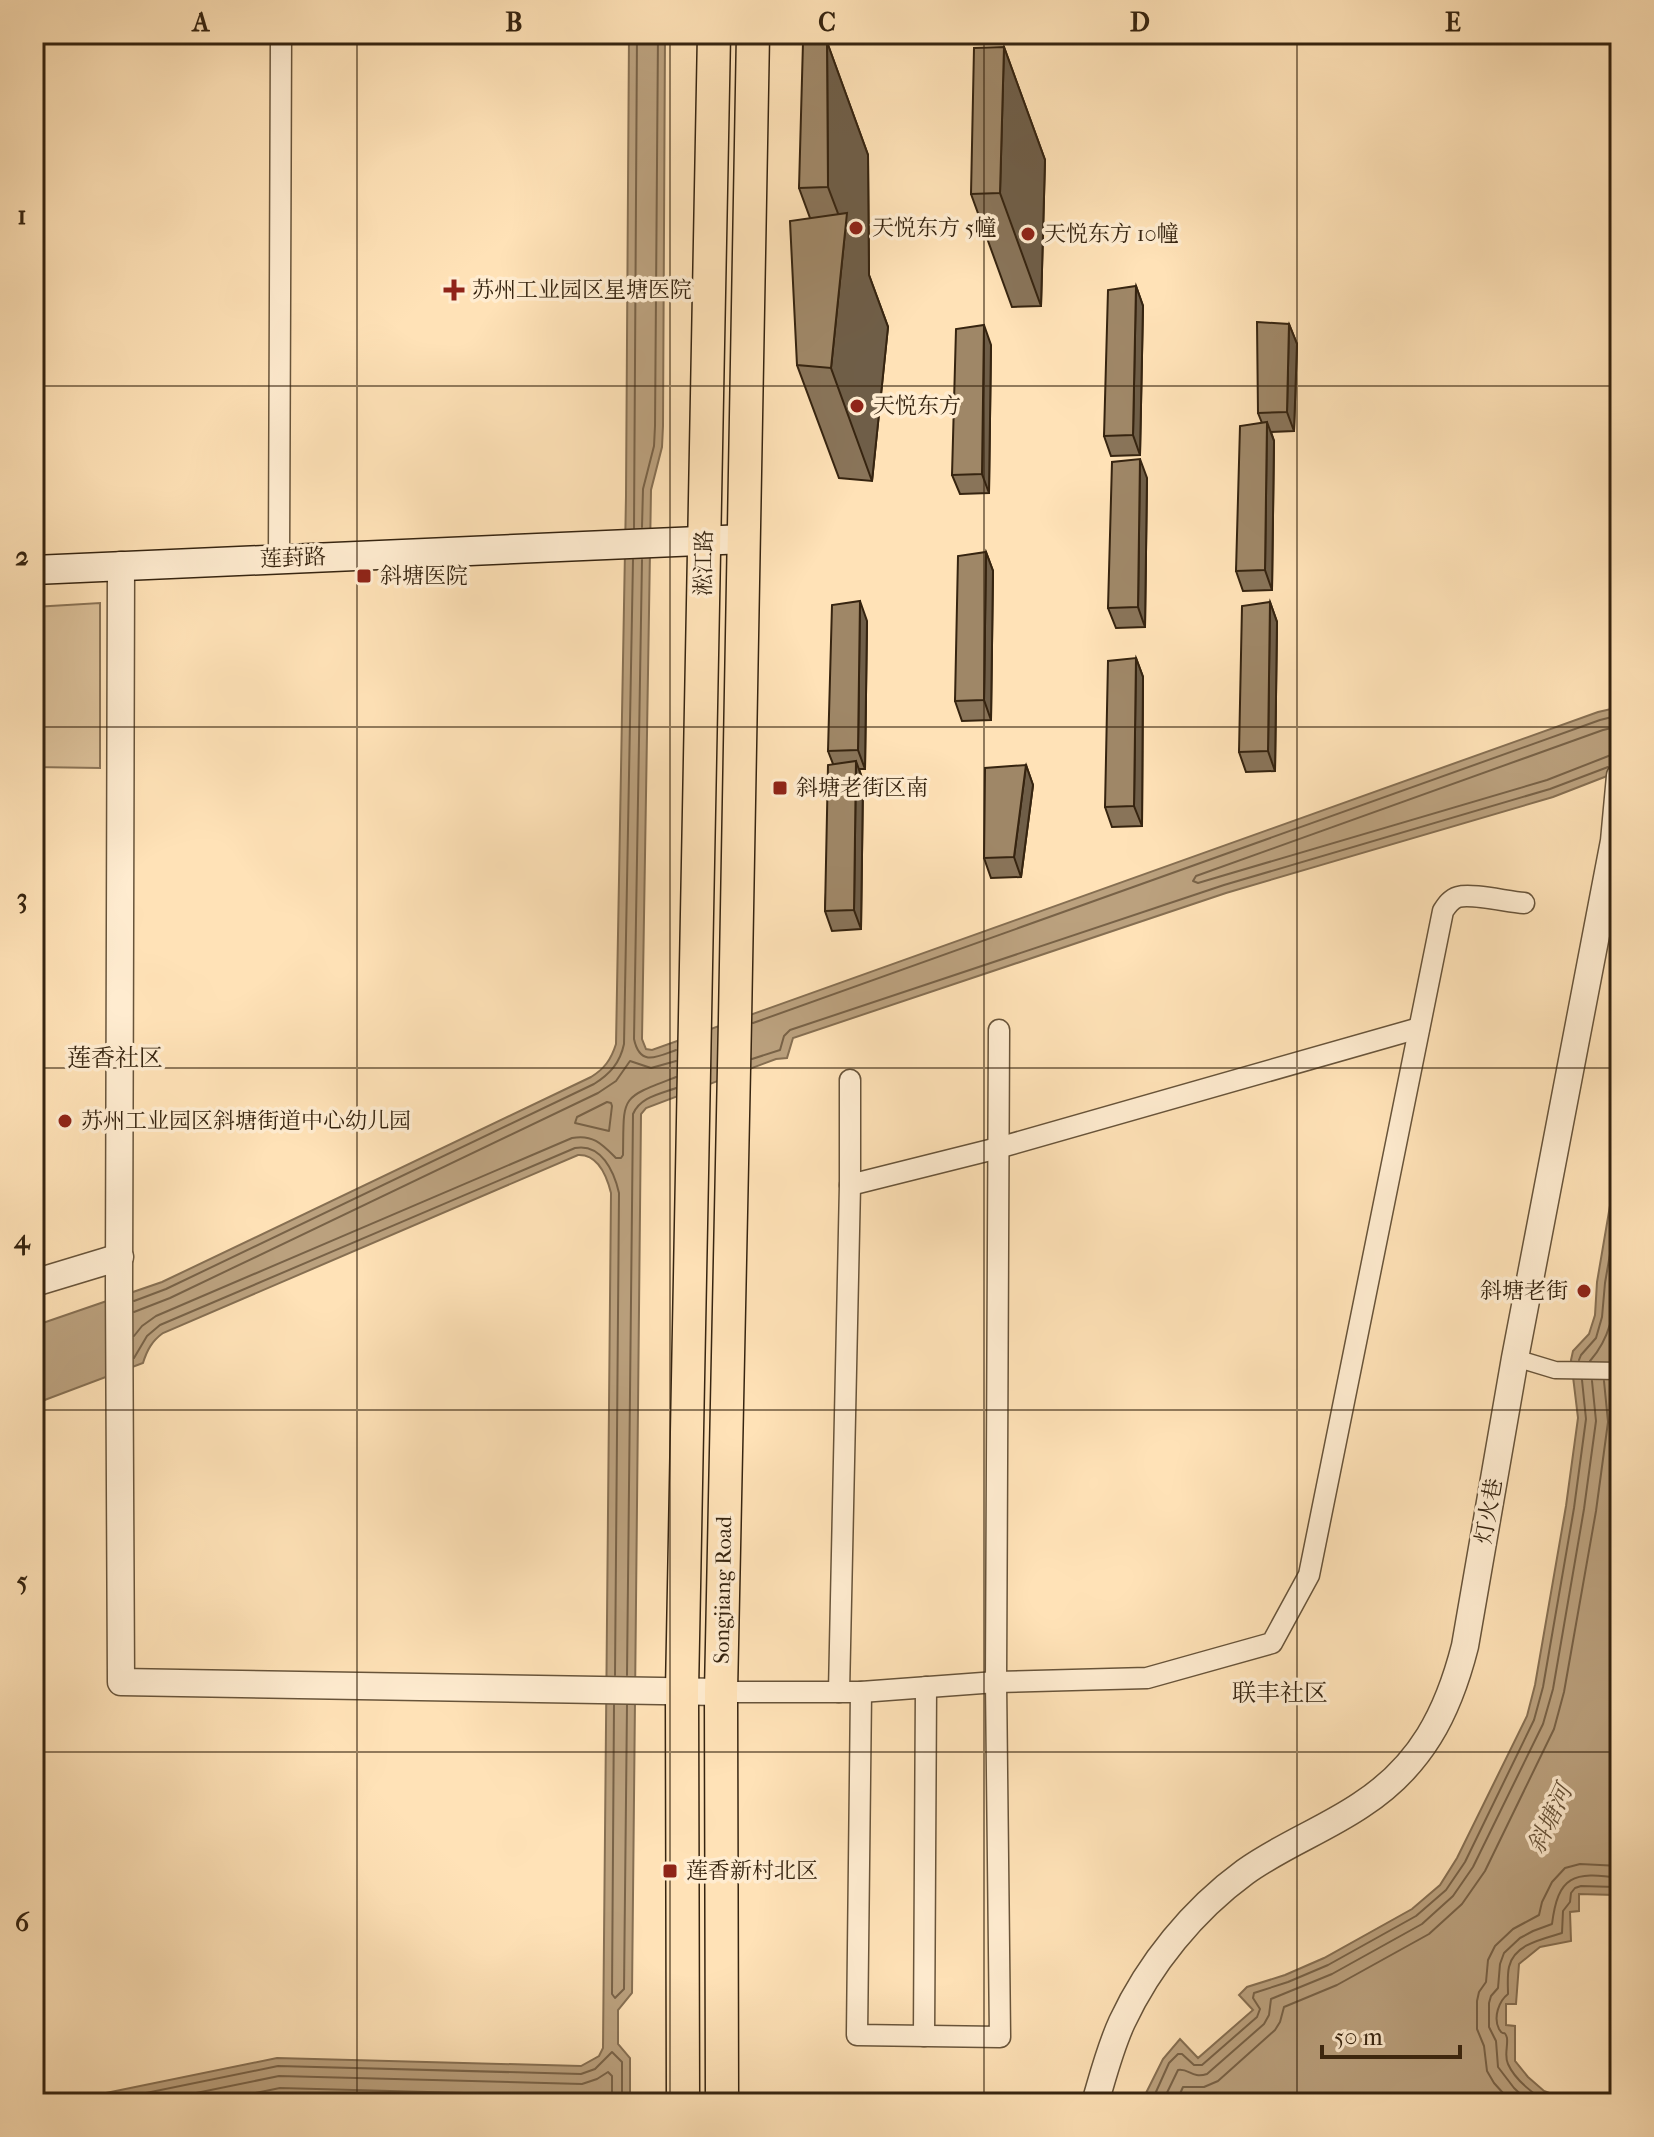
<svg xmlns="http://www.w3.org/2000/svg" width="1654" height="2137" font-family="'IM FELL French Canon','Noto Serif SC',serif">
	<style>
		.green { fill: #ddc29b; stroke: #8a7356; stroke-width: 2 }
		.water { fill: #bba17e; stroke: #866f52; stroke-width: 2 }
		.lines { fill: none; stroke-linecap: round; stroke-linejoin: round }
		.shore { stroke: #786247; stroke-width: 2 }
		.pedestrian-casing { stroke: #68543a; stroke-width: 19 }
		.minor-casing { stroke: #68543a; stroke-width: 23 }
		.tertiary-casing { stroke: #68543a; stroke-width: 29 }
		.secondary-casing { stroke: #362410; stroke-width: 31 }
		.primary-casing { stroke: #362410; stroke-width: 35 }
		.pedestrian { stroke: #ffecd0; stroke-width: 16 }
		.minor { stroke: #ffecd0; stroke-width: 20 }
		.tertiary { stroke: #ffecd0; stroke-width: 26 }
		.secondary { stroke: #ffecd0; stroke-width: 28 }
		.primary { stroke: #ffe2b7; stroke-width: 32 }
		.wall { fill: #897459; stroke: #362410; stroke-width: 2 }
		.shaded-wall { fill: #6f5e48; stroke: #362410; stroke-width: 2 }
		.building { fill: #9f8767; stroke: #362410; stroke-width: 2 }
		.grid { fill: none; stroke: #362410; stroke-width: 2; stroke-opacity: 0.55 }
		.poi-dot { fill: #8f2418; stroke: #ffecd0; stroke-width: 3 }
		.labels { text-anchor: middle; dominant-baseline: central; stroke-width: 7; stroke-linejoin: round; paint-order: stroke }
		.poi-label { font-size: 22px; fill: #362410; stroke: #ffecd0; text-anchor: start }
		.street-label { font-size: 22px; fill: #362410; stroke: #ffecd0 }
		.neighbourhood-label { font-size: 24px; fill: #362410; stroke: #ffecd0 }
		.water-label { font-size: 24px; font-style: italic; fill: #655036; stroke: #ffecd0 }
		.neatline { fill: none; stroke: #362410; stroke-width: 3 }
		.grid-label { font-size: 26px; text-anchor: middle; font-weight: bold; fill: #362410 }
	</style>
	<rect width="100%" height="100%" fill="#ffe2b7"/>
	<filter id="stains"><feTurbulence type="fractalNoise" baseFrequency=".0025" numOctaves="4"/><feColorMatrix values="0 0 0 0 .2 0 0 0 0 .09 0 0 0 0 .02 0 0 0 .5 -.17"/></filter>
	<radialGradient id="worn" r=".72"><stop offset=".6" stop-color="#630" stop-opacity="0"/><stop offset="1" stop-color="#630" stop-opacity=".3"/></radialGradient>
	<polygon class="green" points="100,603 100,768 34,767 34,607"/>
	<g class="water">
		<path d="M629,34H665L663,426L662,447L651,490L642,1039L646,1049L652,1050L1598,712L1620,707V771L1553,797L1226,893L793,1038L787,1058L776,1059L646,1108L641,1114L632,1993L618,2010V2044L630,2058V2103H57L277,2058L581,2066L599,2056L603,2048L611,1193C607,1177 598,1154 578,1155L163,1333C152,1341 147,1350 143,1363L34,1404V1326L162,1282L591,1077C604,1069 611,1060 616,1044L626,496Z"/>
		<polygon points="1620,1147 1620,1908 1616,1907 1615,1895 1579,1894 1579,1911 1570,1912 1571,1941 1540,1947 1519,1964 1516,2004 1506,2004 1506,2025 1515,2026 1515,2061 1528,2077 1544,2091 1560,2097 1600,2098 1620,2088 1620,2103 1141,2103 1163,2059 1180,2039 1198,2058 1253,2010 1239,1995 1247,1987 1285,1975 1324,1958 1412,1909 1440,1885 1457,1858 1527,1716 1535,1685 1566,1506 1578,1418 1571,1360 1573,1351 1589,1334 1595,1315 1597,1282"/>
	</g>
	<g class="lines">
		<g class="shore">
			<polyline points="642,527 643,489 654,446 655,426 658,34"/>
			<polyline points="634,528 637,34"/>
			<path d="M642,560L634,1039C640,1067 657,1057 676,1050"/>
			<polyline points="1620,726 1603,730 1196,876 1193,881 1198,883 1547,780 1611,755 1620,754"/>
			<polyline points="753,1023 1600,720 1620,715"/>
			<polyline points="752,1059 780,1050 784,1036 790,1030 1224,885 1550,789 1608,767"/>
			<polygon points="607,1102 611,1103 612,1106 609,1131 575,1123 577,1117"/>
			<path d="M134,1301L166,1289L594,1084C610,1074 620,1063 624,1044L633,560"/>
			<polyline points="134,1312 170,1298 598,1093 616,1081 630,1061 651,1068 676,1061"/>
			<path d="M134,1336L142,1326L156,1316L572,1138C593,1134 602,1144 616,1158H621L623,1155C624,1095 619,1099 676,1077"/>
			<path d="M134,1358L147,1336L160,1325L575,1148C601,1143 614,1171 619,1193L615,1675"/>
			<polyline points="1579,1360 1581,1355 1596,1338 1602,1317 1605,1283 1620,1196"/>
			<path d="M1590,1361C1618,1329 1613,1296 1620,1256"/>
			<path d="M627,1675L633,1114C640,1097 660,1094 676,1088"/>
			<polyline points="614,1705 612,1994 615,1998 624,1989 627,1705"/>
			<polyline points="97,2103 278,2066 581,2074 595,2069 612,2052 622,2062 622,2103"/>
			<polyline points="147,2103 279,2076 582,2084 597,2079 608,2072 612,2076 612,2103"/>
			<polyline points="206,2103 280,2088 580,2096 596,2093 599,2095 600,2103"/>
			<polyline points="1151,2103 1169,2063 1178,2054 1182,2054 1194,2065 1202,2065 1257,2017 1260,2009 1253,1998 1254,1993 1288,1982 1328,1965 1416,1916 1446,1890 1465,1862 1534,1720 1543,1687 1574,1508 1586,1419 1582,1380"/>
			<path d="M1162,2103L1178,2070C1189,2068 1192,2079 1207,2074L1264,2024L1269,2015L1271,1999L1332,1974L1422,1924L1453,1896L1473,1867L1543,1724L1553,1689L1584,1509L1596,1421L1592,1381"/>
			<polyline points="1176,2103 1183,2087 1204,2087 1218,2081 1275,2030 1280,2022 1284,2007 1337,1985 1429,1934 1462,1904 1485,1871 1554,1729 1564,1692 1596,1511 1608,1422 1604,1381"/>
			<polyline points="1512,2103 1494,2083 1487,2071 1484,2046 1477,2029 1477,2001 1479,1992 1486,1982 1488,1960 1495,1946 1513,1929 1539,1915 1542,1902 1552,1882 1565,1868 1580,1864 1620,1866"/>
			<path d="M1530,2103L1514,2088L1498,2067L1496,2041L1489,2027V2003L1491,1996L1498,1988L1500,1964L1504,1953L1520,1938L1533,1931L1552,1924C1558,1876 1573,1871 1620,1878"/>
			<path d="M1550,2103C1535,2096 1515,2080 1508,2064C1504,2056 1508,2047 1507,2038C1504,2028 1504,2038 1499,2029C1493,2017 1499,2001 1508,1994C1508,1985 1507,1976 1509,1967C1514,1944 1543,1939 1562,1933L1563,1911L1570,1902L1571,1893L1575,1888L1581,1886L1615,1887L1620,1890"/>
		</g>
		<g class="pedestrian-casing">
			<polyline id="pedestrian" points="1515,1358 1555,1370 1620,1371"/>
		</g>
		<g class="minor-casing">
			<g id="minor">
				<polyline points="279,558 281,34"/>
				<polyline points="850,1185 998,1148 1419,1028"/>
				<path d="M721,1692H861L996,1682L1147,1678L1272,1643L1309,1575L1443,911C1447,905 1451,899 1458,897C1472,893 1508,902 1524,903"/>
				<polyline points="839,1692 850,1185 850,1080"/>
				<polyline points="861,1692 857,2035 1000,2037 996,1682 999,1030"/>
				<polyline points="924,2036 926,1687"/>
			</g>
		</g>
		<g class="tertiary-casing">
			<g id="tertiary">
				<polyline points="121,565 119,1287 121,1682 721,1692"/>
				<polyline points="34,1283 120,1257"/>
				<path d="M1095,2103C1103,2076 1110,2048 1122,2022C1149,1964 1193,1910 1245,1872C1281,1846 1324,1830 1361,1805C1421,1766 1448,1713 1465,1646L1515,1358L1614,841L1620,776"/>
			</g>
		</g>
		<g class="secondary-casing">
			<polyline id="secondary" points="34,570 745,539"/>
		</g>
		<g class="primary-casing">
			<g id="primary">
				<polyline points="683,2103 682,1691 714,34"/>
				<polyline points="722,2103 721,1692 735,1020 753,34"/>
			</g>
		</g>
		<use href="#pedestrian" class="pedestrian"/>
		<use href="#minor" class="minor"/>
		<use href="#tertiary" class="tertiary"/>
		<use href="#secondary" class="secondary"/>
		<use href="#primary" class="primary"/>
	</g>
	<g class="wall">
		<polygon points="827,42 868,155 869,275 888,327 872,481 839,478 797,365 810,218 799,188"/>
		<polygon points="1004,47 1045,160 1041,306 1012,307 971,194"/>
		<polygon points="1136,286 1143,306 1140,455 1111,456 1104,436"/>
		<polygon points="1289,324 1297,344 1294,431 1271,432 1274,441 1272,590 1243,591 1236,571 1262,423 1258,413"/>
		<polygon points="991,345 989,493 960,494 952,475"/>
		<polygon points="1147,478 1145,627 1116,628 1108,608"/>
		<polygon points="986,552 993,571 991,720 962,721 955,701"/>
		<polygon points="1270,602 1277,622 1275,771 1246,772 1239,752"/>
		<polygon points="867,621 865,769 859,769 863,781 861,929 832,931 825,911 833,764 828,751"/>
		<polygon points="1136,658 1143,677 1142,826 1112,827 1105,807"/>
		<polygon points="1026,765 1033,785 1021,877 991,878 984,858"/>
	</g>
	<g class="shaded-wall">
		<polygon points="827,42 868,155 869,275 888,327 872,481 831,368 845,232 828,187"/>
		<polygon points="1004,47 1045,160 1041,306 1000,193"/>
		<polygon points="1136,286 1143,306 1140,455 1133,435"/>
		<polygon points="1289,324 1297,344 1294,431 1287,412"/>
		<polygon points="984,325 991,345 989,493 982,474"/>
		<polygon points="1267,422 1274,441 1272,590 1265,570"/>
		<polygon points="1140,459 1147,478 1145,627 1138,607"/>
		<polygon points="986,552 993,571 991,720 984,700"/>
		<polygon points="860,601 867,621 865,769 858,750"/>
		<polygon points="1270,602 1277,622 1275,771 1268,751"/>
		<polygon points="1136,658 1143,677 1142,826 1134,806"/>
		<polygon points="856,761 863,781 861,929 854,910"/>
		<polygon points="1026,765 1033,785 1021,877 1014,857"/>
	</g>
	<g class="building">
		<polygon points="803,42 827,42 828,187 799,188"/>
		<polygon points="1004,47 1000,193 971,194 974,48"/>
		<polygon points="847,213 831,368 797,365 790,221"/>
		<polygon points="1136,286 1133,435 1104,436 1108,290"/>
		<polygon points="1257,322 1289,324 1287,412 1258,413"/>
		<polygon points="984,325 982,474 952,475 956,329"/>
		<polygon points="1267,422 1265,570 1236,571 1240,426"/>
		<polygon points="1140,459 1138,607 1108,608 1112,462"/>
		<polygon points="986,552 984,700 955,701 958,556"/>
		<polygon points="860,601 858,750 828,751 832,605"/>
		<polygon points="1270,602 1268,751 1239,752 1242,606"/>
		<polygon points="1136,658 1134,806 1105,807 1108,661"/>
		<polygon points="856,761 854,910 825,911 828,765"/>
		<polygon points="1026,765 1014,857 984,858 985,768"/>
	</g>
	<path class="grid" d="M357,34V2103M670,34V2103M984,34V2103M1297,34V2103M34,386H1620M34,727H1620M34,1068H1620M34,1410H1620M34,1752H1620"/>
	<g class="poi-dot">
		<circle cx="856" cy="228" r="8"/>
		<circle cx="1028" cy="234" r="8"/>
		<path d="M450 278h8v8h8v8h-8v8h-8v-8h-8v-8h8z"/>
		<circle cx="857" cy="406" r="8"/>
		<rect x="356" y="568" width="16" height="16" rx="4"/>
		<rect x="772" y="780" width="16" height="16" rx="4"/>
		<circle cx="65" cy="1121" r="8"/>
		<circle cx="1584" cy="1291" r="8"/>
		<rect x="662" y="1863" width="16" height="16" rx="4"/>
	</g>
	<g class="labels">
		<g class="poi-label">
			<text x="872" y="228">天悦东方 5幢</text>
			<text x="1044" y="234">天悦东方 10幢</text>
			<text x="472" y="290">苏州工业园区星塘医院</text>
			<text x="873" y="406">天悦东方</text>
			<text x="380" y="576">斜塘医院</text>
			<text x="796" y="788">斜塘老街区南</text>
			<text x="81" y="1121">苏州工业园区斜塘街道中心幼儿园</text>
			<text x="1568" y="1291" text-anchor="end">斜塘老街</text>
			<text x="686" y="1871">莲香新村北区</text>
		</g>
		<g class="street-label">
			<text transform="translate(293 558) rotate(-2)">莲葑路</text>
			<text transform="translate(704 563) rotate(-89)">淞江路</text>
			<text transform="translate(1489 1511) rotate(-80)">灯火巷</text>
			<text transform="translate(723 1590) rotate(-89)">Songjiang Road</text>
		</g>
		<g class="neighbourhood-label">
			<text x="115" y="1058">莲香社区</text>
			<text x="1280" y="1693">联丰社区</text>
		</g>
		<g class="water-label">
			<text transform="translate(1550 1819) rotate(-65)">斜塘河</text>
		</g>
	</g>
	<rect width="1654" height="2137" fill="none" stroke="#ffe2b7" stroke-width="88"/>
	<path d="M1322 2045v12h138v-12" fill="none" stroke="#362410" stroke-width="4"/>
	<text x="1334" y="2045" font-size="24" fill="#362410" stroke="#ffecd0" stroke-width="6" paint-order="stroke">50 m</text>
	<rect x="44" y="44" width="1566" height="2049" class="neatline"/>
	<g class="grid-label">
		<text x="201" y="31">A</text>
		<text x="514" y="31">B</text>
		<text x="827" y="31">C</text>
		<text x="1140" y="31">D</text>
		<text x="1453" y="31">E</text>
		<text x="22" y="224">1</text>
		<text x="22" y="565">2</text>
		<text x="22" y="907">3</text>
		<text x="22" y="1248">4</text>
		<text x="22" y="1590">5</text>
		<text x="22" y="1931">6</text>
	</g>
	<rect width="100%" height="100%" filter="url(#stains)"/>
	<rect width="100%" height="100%" fill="url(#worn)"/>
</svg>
